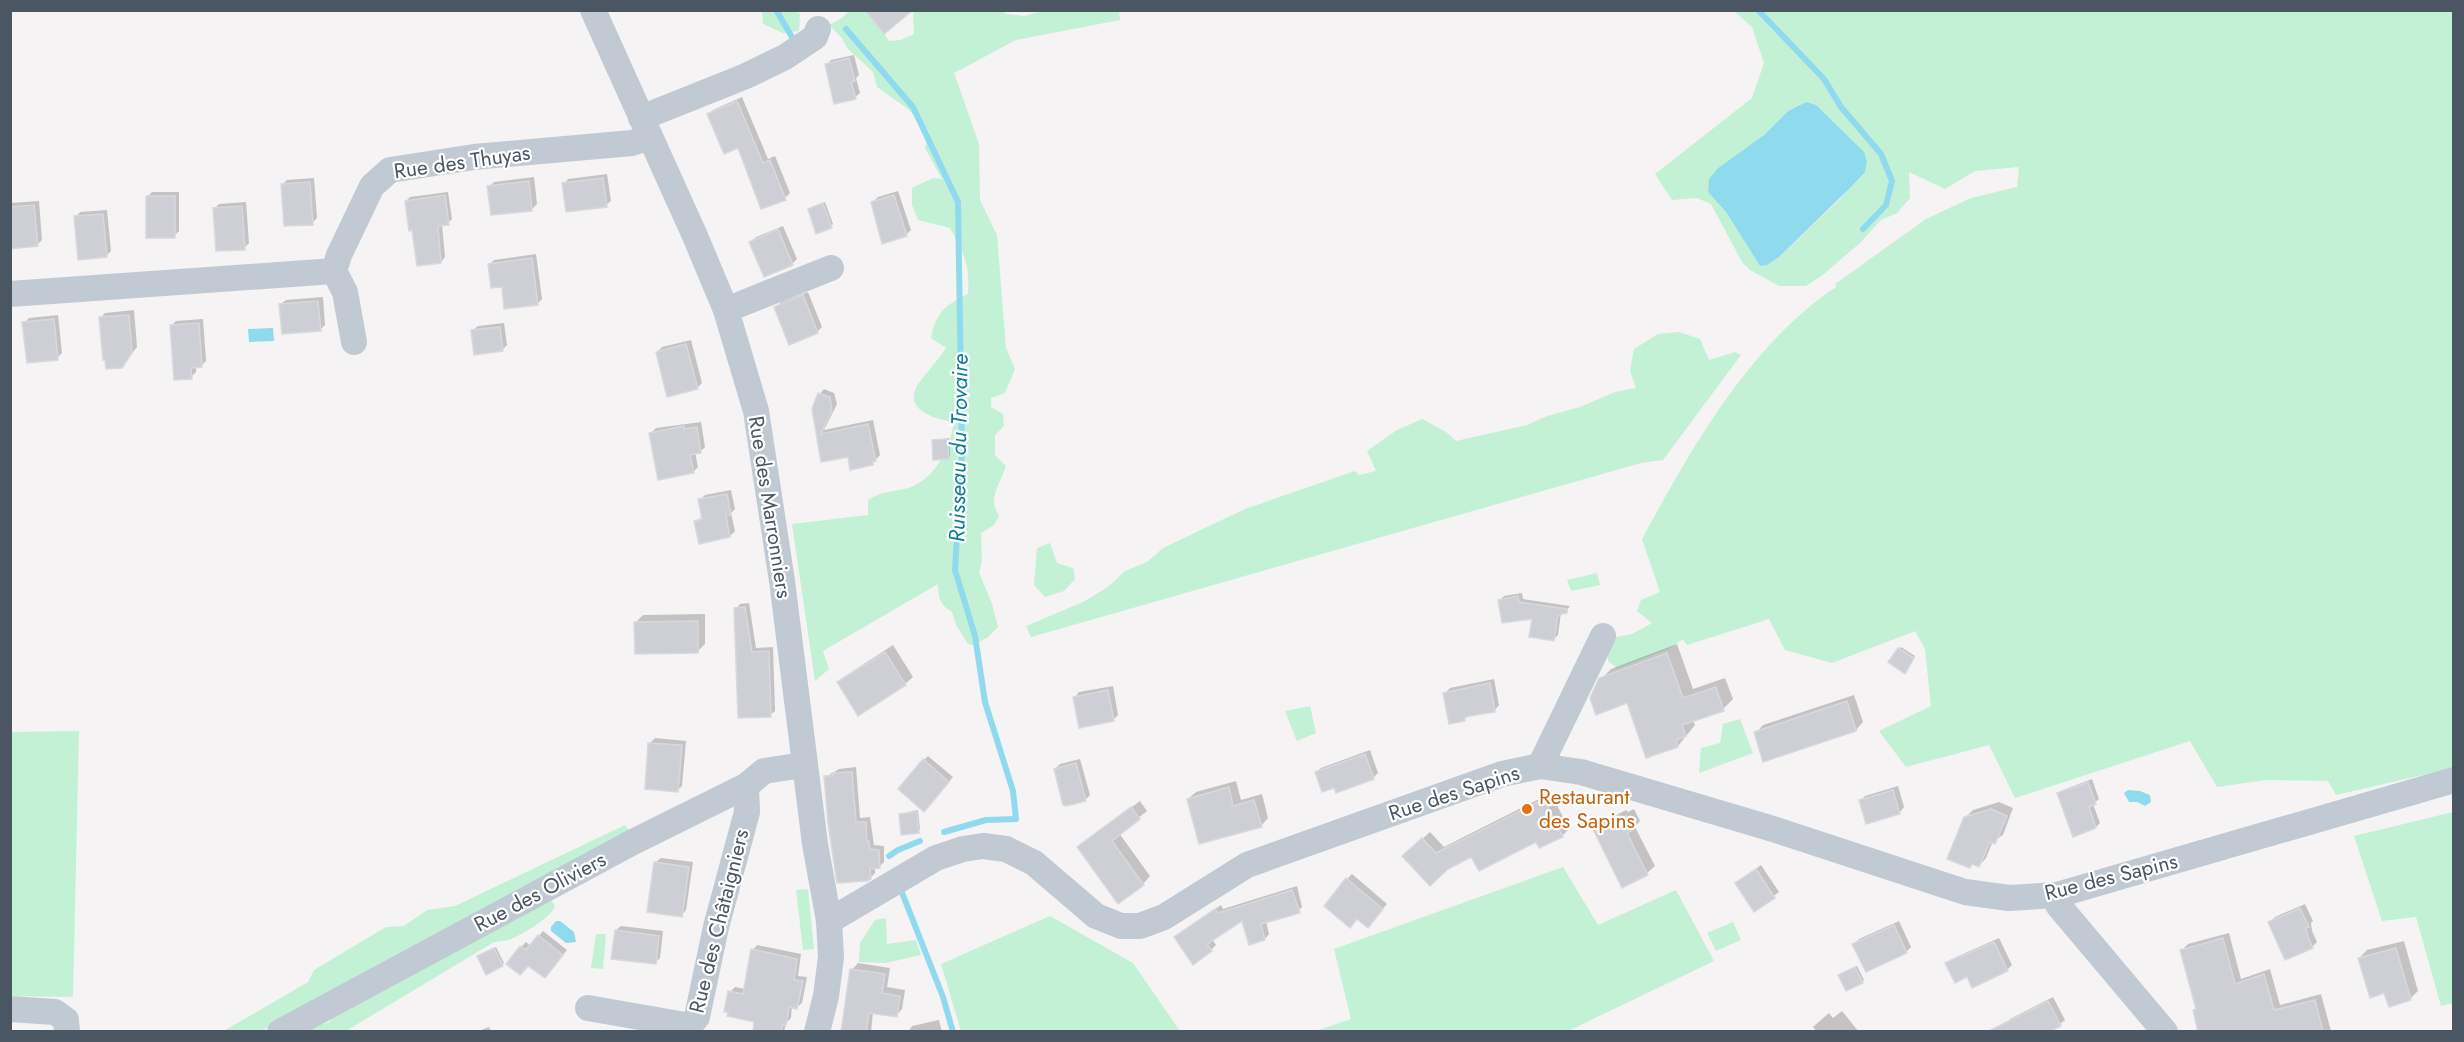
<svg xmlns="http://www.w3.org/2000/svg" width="2464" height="1042" font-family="Jost,sans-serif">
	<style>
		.green { fill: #c3f1d5; fill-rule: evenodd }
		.water { fill: #90daee }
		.shadow { fill: #0003 }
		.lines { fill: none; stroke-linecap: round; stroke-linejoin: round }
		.stream { stroke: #90daee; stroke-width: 6 }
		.building { fill: #cdcfd5; stroke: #d7d9de; stroke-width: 1.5 }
		.minor { stroke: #c1cad2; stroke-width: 26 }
		.food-dot { fill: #e8710a; stroke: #fff; stroke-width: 2 }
		.labels { text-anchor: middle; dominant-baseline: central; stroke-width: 4.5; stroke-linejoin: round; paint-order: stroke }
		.street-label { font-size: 21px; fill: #4a5661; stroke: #fff }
		.food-label { font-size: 21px; fill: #c56008; stroke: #fff; text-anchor: start }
		.water-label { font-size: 22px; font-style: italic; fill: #0c7c9b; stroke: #fff }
	</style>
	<rect width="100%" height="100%" fill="#f5f3f3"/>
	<g class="green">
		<polygon points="762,11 797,11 800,14 799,31 783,33 763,24"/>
		<path d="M849,11H869L889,41L900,40L914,34L913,13L917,11H1003L1006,14L1025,16L1041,11H1119L1120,20L1016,40L954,73L979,144L980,200L997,235L1006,348L1015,369L1005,393L991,398V407L1003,414L1004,426L995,435V455L1006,466C1000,485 987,497 999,516L994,525L981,533L982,561L979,572L992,604L998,627L987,638L973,645L968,644L956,625L952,612C939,604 939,598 938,584L823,651L829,669L815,681L792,524L868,515V500C881,491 894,492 908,488C936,479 950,448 954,422C939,420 907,412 915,390C919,380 939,360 946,348L931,338C937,311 944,306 968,294C970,265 964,253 950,228L918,220L912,205V188L933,178L942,179L925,148L929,132L908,109L877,87L873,72L847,48L842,38L829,25L842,18Z"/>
		<path d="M1734,11H2453V768L2336,795L2328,781L2266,780L2217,787L2190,741L2015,798L1989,745L1906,767L1879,731L1931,706L1925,649L1915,631L1832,663L1785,650L1769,619L1687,645L1683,639L1670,648L1617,668L1608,661L1607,649L1616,637L1632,634L1652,623L1637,611L1641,600L1660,592L1642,539C1691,449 1749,345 1836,287L1835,284L1926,219L1971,198L2017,187L2019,167L1975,171L1945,189L1909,172L1910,198L1897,213L1881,220L1860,243L1824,274L1806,286H1779L1750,270L1742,262L1711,204L1697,198L1672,200L1655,174L1752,98L1764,63L1752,27ZM1806,102L1867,162L1865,171L1839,200L1779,257L1767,265L1760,266L1726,212L1708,192L1718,168L1764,135L1788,111Z"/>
		<polygon points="1679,332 1700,339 1709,360 1735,352 1741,355 1663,460 1641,463 1031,637 1026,626 1083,602 1108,587 1125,571 1147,562 1163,548 1245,509 1355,471 1359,475 1376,471 1367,451 1397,430 1422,419 1446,432 1456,441 1527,425 1547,416 1580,407 1615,392 1636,388 1630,371 1634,349 1658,334"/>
		<polygon points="1050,543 1057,563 1073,568 1075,579 1064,591 1045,597 1034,585 1037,548"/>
		<polygon points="1597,573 1600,585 1571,591 1567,580"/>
		<polygon points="1310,706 1316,733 1297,741 1285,711"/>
		<polygon points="1740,719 1753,753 1699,773 1701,748 1720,743 1723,724"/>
		<polygon points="79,731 73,997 11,996 11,732"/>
		<polygon points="2453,812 2453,1003 2441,1006 2416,917 2382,921 2354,836"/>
		<polygon points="625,825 631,833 292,1013 262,1031 222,1032 308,982 314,970 386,927 404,926 427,910 455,906"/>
		<polygon points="1563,867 1598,925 1676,890 1714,961 1568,1031 1316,1031 1351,1019 1334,949"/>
		<polygon points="808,889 814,949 803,950 796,890"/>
		<path d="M548,896L555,906C552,917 520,936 509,940C505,941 499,941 494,942L346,1031L299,1032L329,1022L348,1001Z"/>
		<polygon points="1050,916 1133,963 1180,1031 961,1031 941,964"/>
		<polygon points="886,918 887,944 916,940 921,955 886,963 859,962 860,943 875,920"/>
		<polygon points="1733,922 1741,940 1716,951 1707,933"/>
		<polygon points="596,934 606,934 603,969 591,968"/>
	</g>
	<g class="water">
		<polygon points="1806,102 1816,105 1864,152 1867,162 1865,172 1849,189 1779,257 1767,265 1760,266 1726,212 1708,192 1709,179 1718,168 1764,135 1788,111"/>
		<polygon points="273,328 274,341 249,342 248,329"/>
		<polygon points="2128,790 2140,791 2150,795 2151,802 2145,806 2137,802 2129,802 2124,793"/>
		<polygon points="556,921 560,921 574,932 576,942 566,943 551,931 551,927"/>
	</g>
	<g class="shadow">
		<polygon points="854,55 859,75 856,78 860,93 855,97 826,65 831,60"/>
		<polygon points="742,97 768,159 775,156 790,193 785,198 708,114 713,110"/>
		<polygon points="607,174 611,201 606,205 564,184 568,179"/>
		<polygon points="534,177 537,204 532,209 489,187 494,182"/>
		<polygon points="314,178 317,218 312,223 283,184 287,180"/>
		<polygon points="898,191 911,230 906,235 873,202 878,197"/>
		<polygon points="152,192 179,192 179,231 174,236 147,197"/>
		<polygon points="448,192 452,219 448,223 442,224 445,257 441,262 414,228 406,201 410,197"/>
		<polygon points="39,201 42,240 37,245 10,247 10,203"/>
		<polygon points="246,202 249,243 244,248 215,208 219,204"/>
		<polygon points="825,202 833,224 831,226 809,209"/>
		<polygon points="107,210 111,251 106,256 76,217 80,212"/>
		<polygon points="783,226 797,259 792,264 751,242 756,237"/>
		<polygon points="536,254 542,299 538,303 503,285 489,265 494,260"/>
		<polygon points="808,292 822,327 817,332 776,307 781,302"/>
		<polygon points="323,297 325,325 320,330 281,304 286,300"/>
		<polygon points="134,310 137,347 126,361 100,318 105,313"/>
		<polygon points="58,315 62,353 57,358 24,323 29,318"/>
		<polygon points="203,319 206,361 201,366 196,366 196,372 191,377 171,326 176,321"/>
		<polygon points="504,323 507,345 502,350 473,330 478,326"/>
		<polygon points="691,340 702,383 697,388 657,352 662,347"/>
		<polygon points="824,389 834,393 837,404 824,430 873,420 880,455 872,464 849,455 822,460 813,409 820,394"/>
		<polygon points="701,422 705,447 701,451 695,452 698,467 693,472 651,433 656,428"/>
		<polygon points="949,438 950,456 948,458 933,441"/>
		<polygon points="731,490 735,509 731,513 735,531 730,536 696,522 703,516 700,500 705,495"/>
		<polygon points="1522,593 1523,599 1570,606 1566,612 1561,613 1558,635 1554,639 1534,617 1500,600 1504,596"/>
		<polygon points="749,603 756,648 773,647 775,711 770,715 736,609 740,604"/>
		<polygon points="705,614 705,644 698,651 636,622 643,615"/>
		<polygon points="1677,644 1693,689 1725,678 1733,699 1723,709 1693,720 1695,725 1678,746 1601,679 1611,669"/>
		<polygon points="893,645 913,677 905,684 839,682 847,675"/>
		<polygon points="1901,647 1915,656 1907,670 1890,662"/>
		<polygon points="1494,679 1499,705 1495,710 1469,715 1465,719 1445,693 1450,688"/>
		<polygon points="1113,686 1118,715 1113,720 1075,697 1079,692"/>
		<polygon points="1854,695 1863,722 1856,730 1764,760 1756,733 1763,725"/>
		<polygon points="655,738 686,741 682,786 677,791 650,743"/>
		<polygon points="1370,750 1378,773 1373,778 1316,772 1321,768"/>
		<polygon points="928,756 953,777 928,806 924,760"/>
		<polygon points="1080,759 1090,795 1085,800 1055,769 1060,764"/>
		<polygon points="856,767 860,818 870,817 874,845 884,846 884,862 879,867 875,867 875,873 870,878 826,777 839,769"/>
		<polygon points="2092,779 2099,799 2093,804 2100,823 2096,827 2059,794 2063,790"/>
		<polygon points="1236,781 1241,800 1262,794 1268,818 1261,826 1188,799 1196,792"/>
		<polygon points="1898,786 1904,807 1900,812 1867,822 1860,801 1865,796"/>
		<polygon points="1551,793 1569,829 1562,836 1472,855 1404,856 1430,832 1444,847"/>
		<polygon points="1140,801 1147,811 1119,833 1150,876 1143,884 1079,847"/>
		<polygon points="1999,802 2013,808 2003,835 1993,841 1986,858 1979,866 1973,863 1970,867 1965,818 1973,810"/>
		<polygon points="1634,809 1640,821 1635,827 1655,866 1647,873 1595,829 1603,822 1626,810 1628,812"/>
		<polygon points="918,810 920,829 918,831 900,814"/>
		<polygon points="661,858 693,862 686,910 682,915 656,862"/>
		<polygon points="1761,865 1779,892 1755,910 1737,883"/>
		<polygon points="1352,874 1387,904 1372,921 1347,879"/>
		<polygon points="1297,886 1302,907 1297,912 1266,921 1269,934 1265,939 1243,918 1212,939 1216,945 1211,950 1176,937 1221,905 1223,909"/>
		<polygon points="2305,904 2313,921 2311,923 2312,931 2317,942 2312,947 2270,922 2275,917"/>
		<polygon points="1899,921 1911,947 1906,952 1867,970 1854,944 1859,939"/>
		<polygon points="621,926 663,931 660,958 655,963 616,930"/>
		<polygon points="543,931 567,950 549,972 521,947 526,942 531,946"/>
		<polygon points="2229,933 2241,979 2270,969 2280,1005 2321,994 2331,1031 2200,1032 2194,1010 2197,1007 2182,950 2188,944"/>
		<polygon points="1999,938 2012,965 2007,970 1968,975 1947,964 1952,959"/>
		<polygon points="2404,941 2418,991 2410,999 2385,991 2359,958 2367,950"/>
		<polygon points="757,945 801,954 798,976 807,977 802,1003 797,1007 792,1006 791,1018 786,1023 784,1032 754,1032 756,1021 730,992 735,987 745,989 753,950"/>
		<polygon points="496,947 504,963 502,965 480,955"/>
		<polygon points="858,963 890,968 887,987 905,990 902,1009 896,1016 873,1012 871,1032 841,1032 852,970"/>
		<polygon points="1857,966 1864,980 1862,982 1842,974"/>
		<polygon points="2053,997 2065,1020 2050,1032 2003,1032 2006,1024 2010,1019"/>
		<polygon points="1842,1011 1859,1032 1817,1032 1813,1027 1829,1013 1833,1018"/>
		<polygon points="939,1020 942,1032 908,1032 912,1026"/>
		<polygon points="489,1027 491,1032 476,1032"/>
	</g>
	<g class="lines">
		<g class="stream">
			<polyline points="776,10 795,42"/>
			<polyline points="1758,10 1824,79 1841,107 1881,154 1892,181 1886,205 1863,229"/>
			<polyline points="846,29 913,107 958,202 962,451 955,570 975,636 985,702 1013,791 1016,819 986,820 944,832"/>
			<polyline points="889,856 898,850 920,841"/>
			<polyline points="901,890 943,997 953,1032"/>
		</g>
	</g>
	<g class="building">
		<polygon points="865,10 913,10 884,34"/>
		<polygon points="849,58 855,81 851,82 856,99 834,104 825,64"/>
		<polygon points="737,101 763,163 770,160 786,200 761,209 738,148 724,154 707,114"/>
		<polygon points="603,178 607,207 566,212 562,183"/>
		<polygon points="529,181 532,211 491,215 487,186"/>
		<polygon points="310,182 313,225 284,226 281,184"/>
		<polygon points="445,195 449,225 438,226 441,263 417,266 412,230 409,231 405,201"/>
		<polygon points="894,195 907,236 882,244 871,202"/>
		<rect x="146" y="196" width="29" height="42"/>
		<polygon points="823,203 832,228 816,234 808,209"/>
		<polygon points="34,205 38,246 10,249 10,207"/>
		<polygon points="242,206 245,250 216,251 213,208"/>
		<polygon points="103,214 107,257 78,260 74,216"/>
		<polygon points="778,229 793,265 764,277 749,242"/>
		<polygon points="532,258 538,305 504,309 502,287 491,288 488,264"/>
		<polygon points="803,295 818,333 789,345 774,307"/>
		<polygon points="318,301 321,331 282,334 279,304"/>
		<polygon points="129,315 132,353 122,368 106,369 105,360 103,360 99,317"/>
		<polygon points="54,319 58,360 27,363 22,322"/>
		<polygon points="199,323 202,367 191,368 192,379 174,380 170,325"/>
		<polygon points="500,327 503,351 474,355 471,330"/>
		<polygon points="686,344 698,389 667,397 656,352"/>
		<polygon points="818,393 830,397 832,410 821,434 868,424 876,461 873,462 873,465 850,470 848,457 821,462 812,409"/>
		<polygon points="684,426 684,429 697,427 701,453 690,455 694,473 658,480 649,433"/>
		<polygon points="947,439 949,459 933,460 932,440"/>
		<polygon points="727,494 731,515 726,516 730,537 699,544 694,521 702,519 698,499"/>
		<polygon points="1518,596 1519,602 1567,609 1567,613 1558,615 1554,641 1529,637 1532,619 1502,623 1498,600"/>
		<polygon points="745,607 752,652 769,651 771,717 738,718 734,608"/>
		<polygon points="698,621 698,653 635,654 634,622"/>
		<polygon points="1898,648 1914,658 1905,674 1888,662"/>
		<polygon points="885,652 906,685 858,716 837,682"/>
		<polygon points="1667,653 1683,698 1716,687 1724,711 1682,725 1686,736 1676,740 1678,747 1646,758 1627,703 1596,715 1590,698 1599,678"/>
		<polygon points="1490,683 1495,712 1464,717 1465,721 1449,724 1443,693"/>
		<polygon points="1108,690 1114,721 1079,728 1073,697"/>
		<polygon points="1847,701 1856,731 1763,762 1754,732"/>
		<polygon points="648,743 682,745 678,792 645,789"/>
		<polygon points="1365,754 1374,779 1336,793 1334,788 1322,792 1315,772"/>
		<polygon points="923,759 949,782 924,812 898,789"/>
		<polygon points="1076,763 1086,801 1066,806 1063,805 1054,769"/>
		<polygon points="852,772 856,822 866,822 867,841 869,841 870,849 879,850 880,868 870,869 871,879 867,881 837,883 828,823 824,776 833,776 832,773"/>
		<polygon points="2088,782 2096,804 2089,807 2096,828 2073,837 2057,793"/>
		<polygon points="1229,787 1233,806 1254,800 1262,827 1199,844 1187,799"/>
		<polygon points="1893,790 1900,814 1866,824 1859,800"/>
		<polygon points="1544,799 1563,837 1539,848 1536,842 1479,871 1471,857 1448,869 1430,886 1402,856 1422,838 1436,853"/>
		<polygon points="1131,807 1140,819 1112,841 1144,885 1118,904 1077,847"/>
		<polygon points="1991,809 2007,816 1995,844 1990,842 1979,867 1972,864 1970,868 1947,859 1964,817"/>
		<polygon points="917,812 919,833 901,835 899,814"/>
		<polygon points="1619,816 1620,819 1626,816 1633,830 1627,833 1648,875 1622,888 1593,829"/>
		<polygon points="654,862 689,867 682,917 647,912"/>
		<polygon points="1756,869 1775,898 1754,912 1735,883"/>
		<polygon points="1346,878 1383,909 1368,928 1357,919 1350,928 1324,906"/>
		<polygon points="1292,890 1300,913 1261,924 1265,940 1249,945 1242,921 1207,944 1212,951 1193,965 1174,937 1215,909 1218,913"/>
		<polygon points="2300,908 2309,927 2306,928 2308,937 2313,948 2285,960 2268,922"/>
		<polygon points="1894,925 1907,953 1866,972 1852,944"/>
		<polygon points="615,930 659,936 656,964 611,959"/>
		<polygon points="538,935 563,955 545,978 528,966 520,975 506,964 520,946 526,950"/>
		<polygon points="2223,938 2235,984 2264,974 2274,1010 2315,1000 2323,1032 2198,1032 2193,1010 2196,1009 2180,950"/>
		<polygon points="1994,942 2008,971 1972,988 1967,977 1955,983 1945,963"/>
		<polygon points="494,948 503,966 486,975 477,956"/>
		<polygon points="2396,948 2411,1000 2389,1007 2384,993 2370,998 2358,958"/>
		<polygon points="751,949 797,959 794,980 803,981 797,1009 789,1007 786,1025 783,1024 781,1032 753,1032 754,1022 727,1016 728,1012 724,1012 728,991 743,994"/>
		<polygon points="1855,967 1863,983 1846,991 1838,975"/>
		<polygon points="850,969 885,974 882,993 900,996 897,1017 869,1013 866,1032 841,1032"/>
		<polygon points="2048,1001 2061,1026 2049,1032 1987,1032"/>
	</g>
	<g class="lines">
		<g class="minor">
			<polyline points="593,10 695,236 726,310 756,411 782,581 815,844 829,921 831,957 826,996 817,1032"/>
			<polyline points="641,118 746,76 785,57 815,37 818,29"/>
			<polyline points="334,271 345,292 354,342"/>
			<polyline points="10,294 334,271 339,255 372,186 390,170 474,157 632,143 650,137"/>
			<polyline points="726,310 831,268"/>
			<polyline points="1540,766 1603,636"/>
			<polyline points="2057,895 2058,905 2165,1032"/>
			<polyline points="829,921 936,858 963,849 983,846 1006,849 1034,863 1096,916 1121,926 1140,926 1164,917 1247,865 1502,774 1540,766 1581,772 1773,829 1965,892 2009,898 2057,895 2454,780"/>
			<polyline points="588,1008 685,1025 692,1023 697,1017 716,927 747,812 746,786"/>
			<polyline points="10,1009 55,1012 66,1020 67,1032"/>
			<polyline points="280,1032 633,842 746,786 764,771 803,765"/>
		</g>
	</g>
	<circle class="food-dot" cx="1527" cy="809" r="6"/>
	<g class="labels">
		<g class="street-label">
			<text transform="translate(462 162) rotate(-8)">Rue des Thuyas</text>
			<text transform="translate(770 507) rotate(81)">Rue des Marronniers</text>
			<text transform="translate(1454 793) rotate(-18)">Rue des Sapins</text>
			<text transform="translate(2111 877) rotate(-14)">Rue des Sapins</text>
			<text transform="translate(540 892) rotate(-28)">Rue des Oliviers</text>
			<text transform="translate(719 921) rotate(-76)">Rue des Châtaigniers</text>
		</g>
		<g class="food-label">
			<text x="1539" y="797">Restaurant<tspan x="1539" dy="24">des Sapins</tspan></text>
		</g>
		<g class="water-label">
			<text transform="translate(958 448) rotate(-89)">Ruisseau du Trovaire</text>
		</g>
	</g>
	<rect width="2464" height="1042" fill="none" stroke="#4a5661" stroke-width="24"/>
</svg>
